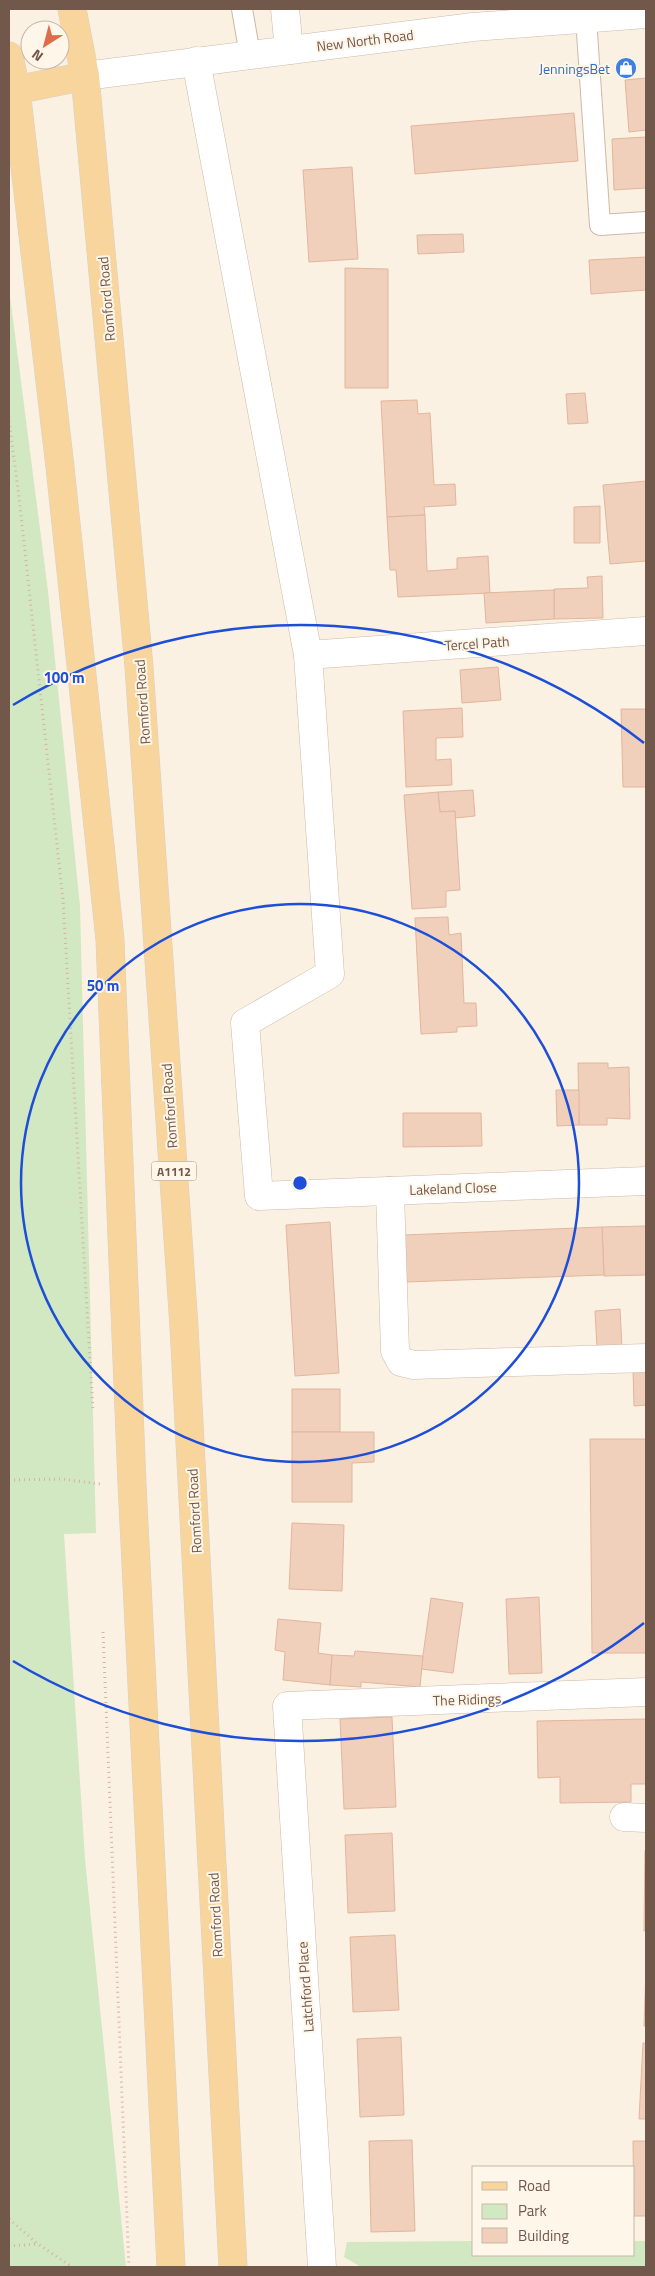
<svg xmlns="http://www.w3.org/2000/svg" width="655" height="2276" font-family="'Titillium Web',sans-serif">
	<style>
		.green { fill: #d2e8c2 }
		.building { fill: #f0cfbb; stroke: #e2b69c }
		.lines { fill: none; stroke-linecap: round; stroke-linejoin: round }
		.service-casing { stroke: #ccb9aa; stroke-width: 22 }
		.minor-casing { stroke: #ccb9aa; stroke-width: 29 }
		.tertiary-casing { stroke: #ccb9aa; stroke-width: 29 }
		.primary-casing { stroke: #d8d0cc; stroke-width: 29 }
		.path { stroke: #d4b39f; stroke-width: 3; stroke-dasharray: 1 4; stroke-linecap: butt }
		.service { stroke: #fff; stroke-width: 20 }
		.minor { stroke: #fff; stroke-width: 28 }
		.tertiary { stroke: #fff; stroke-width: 28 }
		.primary { stroke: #f8d59d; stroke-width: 28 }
		.ring { fill: none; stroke: #1d4ed8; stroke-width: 2.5 }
		.labels { text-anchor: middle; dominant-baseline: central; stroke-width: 4; stroke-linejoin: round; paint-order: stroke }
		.shield { fill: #fef6e9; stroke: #9c877a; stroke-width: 1 }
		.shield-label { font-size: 12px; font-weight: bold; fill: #72584a }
		.street-label { font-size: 14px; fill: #72584a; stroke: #fef6e9 }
		.shop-label { font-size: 14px; fill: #366cbe; stroke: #fef6e9; text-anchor: end }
		.centre { fill: #1d4ed8; stroke: #fef6e9; stroke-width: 2.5 }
		.ring-label { font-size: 15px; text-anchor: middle; font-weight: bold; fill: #1d4ed8; stroke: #fef6e9; stroke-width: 4; stroke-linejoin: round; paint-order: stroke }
	</style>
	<rect width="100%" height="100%" fill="#fbf1e3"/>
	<g class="green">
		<polygon points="9,288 48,591 80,906 96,1533 64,1534 85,1859 126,2267 9,2267"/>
		<polygon points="474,2241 474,2255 634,2255 634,2241 646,2241 646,2267 361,2267 344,2257 347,2242"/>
	</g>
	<g class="building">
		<polygon points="646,78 646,130 629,132 625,80"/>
		<polygon points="574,113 578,161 415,174 411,126"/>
		<polygon points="646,137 646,188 614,190 612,139"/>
		<polygon points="352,167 358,259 309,262 303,170"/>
		<polygon points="463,234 464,252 418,254 417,235"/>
		<polygon points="646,257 646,290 591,294 589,260"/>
		<polygon points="345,268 388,269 388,388 345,388"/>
		<polygon points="585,393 588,423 568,424 566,394"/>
		<polygon points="417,400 418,414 430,413 434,485 455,484 456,505 424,507 425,515 387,517 381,401"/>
		<polygon points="646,481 646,561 610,564 603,485"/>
		<polygon points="600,506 600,543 574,543 574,507"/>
		<polygon points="425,515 427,571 457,569 457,558 488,556 490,593 398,597 396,570 390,570 387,517"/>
		<polygon points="602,576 603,618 554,619 554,589 588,588 587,577"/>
		<polygon points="554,590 554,619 486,623 484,593"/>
		<polygon points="498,667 501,700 462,703 460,670"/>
		<polygon points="462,708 463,737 436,738 436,760 451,759 452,785 406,787 403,711"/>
		<polygon points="621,709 646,709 646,787 623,787"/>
		<polygon points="473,790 475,816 455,818 455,811 440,812 438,792"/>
		<polygon points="438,792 440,812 455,811 460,890 446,891 446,907 412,909 404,795"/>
		<polygon points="448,917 449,935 461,933 464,1003 476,1003 477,1026 457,1027 457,1032 421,1034 415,918"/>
		<polygon points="578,1063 608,1063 608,1068 629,1067 630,1119 607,1118 607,1125 579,1125"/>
		<polygon points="556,1090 579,1090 579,1125 557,1126"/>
		<polygon points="403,1113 481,1113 482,1146 403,1147"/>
		<polygon points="330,1222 339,1373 295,1376 286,1225"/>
		<polygon points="646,1226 646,1275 604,1276 602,1227"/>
		<polygon points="602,1227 604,1275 405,1282 404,1235"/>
		<polygon points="620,1309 622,1348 597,1348 595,1311"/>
		<polygon points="633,1370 646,1370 646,1405 634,1406"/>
		<rect x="292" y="1389" width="48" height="43"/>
		<polygon points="292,1432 374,1432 374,1462 352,1463 352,1502 292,1502"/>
		<polygon points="590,1439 646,1439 646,1653 592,1653"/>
		<polygon points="292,1523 344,1525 342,1591 289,1589"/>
		<polygon points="539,1597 542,1673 509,1674 506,1599"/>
		<polygon points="431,1598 463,1603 453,1673 421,1669"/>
		<polygon points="278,1619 321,1623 318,1653 332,1655 330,1685 283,1680 285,1652 275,1650"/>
		<polygon points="355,1651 423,1656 420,1687 361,1682 361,1687 330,1685 332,1655 354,1656"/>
		<polygon points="392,1717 396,1807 344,1809 340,1719"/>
		<polygon points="646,1719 646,1784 631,1784 631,1802 560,1803 560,1777 538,1778 537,1721"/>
		<polygon points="392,1833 395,1911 348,1913 345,1835"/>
		<polygon points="645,1850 646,1850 646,1931 644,1931"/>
		<polygon points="395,1935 399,2010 353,2012 350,1937"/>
		<polygon points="646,1968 646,2026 644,2026"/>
		<polygon points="401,2037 404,2115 360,2117 357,2039"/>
		<polygon points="643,2043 646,2043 646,2119 639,2119"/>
		<polygon points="412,2140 415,2231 371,2232 369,2141"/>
		<polygon points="633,2141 646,2141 646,2216 634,2216"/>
	</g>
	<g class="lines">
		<g class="service-casing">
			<g id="service">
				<polyline points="242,9 250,55"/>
				<polyline points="586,18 600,225 646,222"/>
			</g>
		</g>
		<g class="minor-casing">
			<g id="minor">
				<polyline points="285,9 289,50"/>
				<polyline points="196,61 308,655 330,974 245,1023 259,1196 646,1181"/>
				<polyline points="308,655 646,631"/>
				<polyline points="390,1191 395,1351 401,1362 414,1365 646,1358"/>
				<polyline points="624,1817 646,1818"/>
				<polyline points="322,2267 287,1706 646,1692"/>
			</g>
		</g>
		<g class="tertiary-casing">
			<polyline id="tertiary" points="85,76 473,27 646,14"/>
		</g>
		<g class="primary-casing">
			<g id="primary">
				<polyline points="72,9 85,76 139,667 184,1327 233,2267"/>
				<polyline points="9,56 16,90 60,467 110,940 132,1484 171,2267"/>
				<polyline points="16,90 85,76"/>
			</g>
		</g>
		<g class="path">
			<polyline points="9,421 19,497 63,900 93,1411"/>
			<polyline points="9,1480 61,1479 100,1484"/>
			<polyline points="103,1632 129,2267"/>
			<polyline points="9,2219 38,2244 72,2267"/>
			<polyline points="9,2246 38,2244"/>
		</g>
		<use href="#service" class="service"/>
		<use href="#minor" class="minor"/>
		<use href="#tertiary" class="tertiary"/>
		<use href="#primary" class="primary"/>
	</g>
	<g class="ring">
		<circle cx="300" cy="1183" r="279"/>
		<path d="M644 1623A558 558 0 0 1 13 1661M13 705A558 558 0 0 1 644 743"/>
	</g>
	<defs>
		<g id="shop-disc" transform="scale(1.125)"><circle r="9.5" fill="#3f7fe0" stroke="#fef6e9"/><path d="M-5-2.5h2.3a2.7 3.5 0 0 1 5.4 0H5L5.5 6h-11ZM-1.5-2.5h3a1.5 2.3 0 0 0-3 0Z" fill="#fff"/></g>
	</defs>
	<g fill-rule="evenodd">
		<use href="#shop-disc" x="626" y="68"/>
	</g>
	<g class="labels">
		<rect class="shield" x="151.5" y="1161.5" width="45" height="19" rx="4"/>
		<g class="shield-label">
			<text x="174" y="1171">A1112</text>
		</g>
		<g class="street-label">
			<text transform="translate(365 40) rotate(-7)">New North Road</text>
			<text transform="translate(106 299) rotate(-95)">Romford Road</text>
			<text transform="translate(477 643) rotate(-4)">Tercel Path</text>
			<text transform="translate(142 702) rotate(-94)">Romford Road</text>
			<text transform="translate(169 1106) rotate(-94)">Romford Road</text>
			<text transform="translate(453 1188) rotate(-2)">Lakeland Close</text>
			<text transform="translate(194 1511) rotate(-93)">Romford Road</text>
			<text transform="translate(467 1699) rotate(-2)">The Ridings</text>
			<text transform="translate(215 1915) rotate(-93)">Romford Road</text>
			<text transform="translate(305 1987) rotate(-94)">Latchford Place</text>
		</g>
		<g class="shop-label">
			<text x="610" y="68">JenningsBet</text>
		</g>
	</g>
	<circle cx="300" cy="1183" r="8" class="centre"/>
	<g class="ring-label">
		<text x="64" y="683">100 m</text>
		<text x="103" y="991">50 m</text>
	</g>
	<rect width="655" height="2276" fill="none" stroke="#72584a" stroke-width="20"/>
	<rect x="472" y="2166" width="162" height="90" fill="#fef6e9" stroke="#c6b7a9"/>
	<rect x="482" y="2182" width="25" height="8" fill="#f8d59d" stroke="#c6b7a9"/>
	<text x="518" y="2191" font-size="15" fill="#72584a">Road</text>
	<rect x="482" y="2204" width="25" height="15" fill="#d2e8c2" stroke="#c6b7a9"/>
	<text x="518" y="2216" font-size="15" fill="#72584a">Park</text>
	<rect x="482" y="2228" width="25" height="15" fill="#f0cfbb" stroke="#c6b7a9"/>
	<text x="518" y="2241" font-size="15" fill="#72584a">Building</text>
	<g transform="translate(45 45) rotate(216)"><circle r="24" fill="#fef6e9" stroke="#c6b7a9"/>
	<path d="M0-4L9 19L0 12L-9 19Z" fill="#e26a4c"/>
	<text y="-8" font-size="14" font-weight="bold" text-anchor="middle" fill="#72584a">N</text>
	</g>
</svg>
